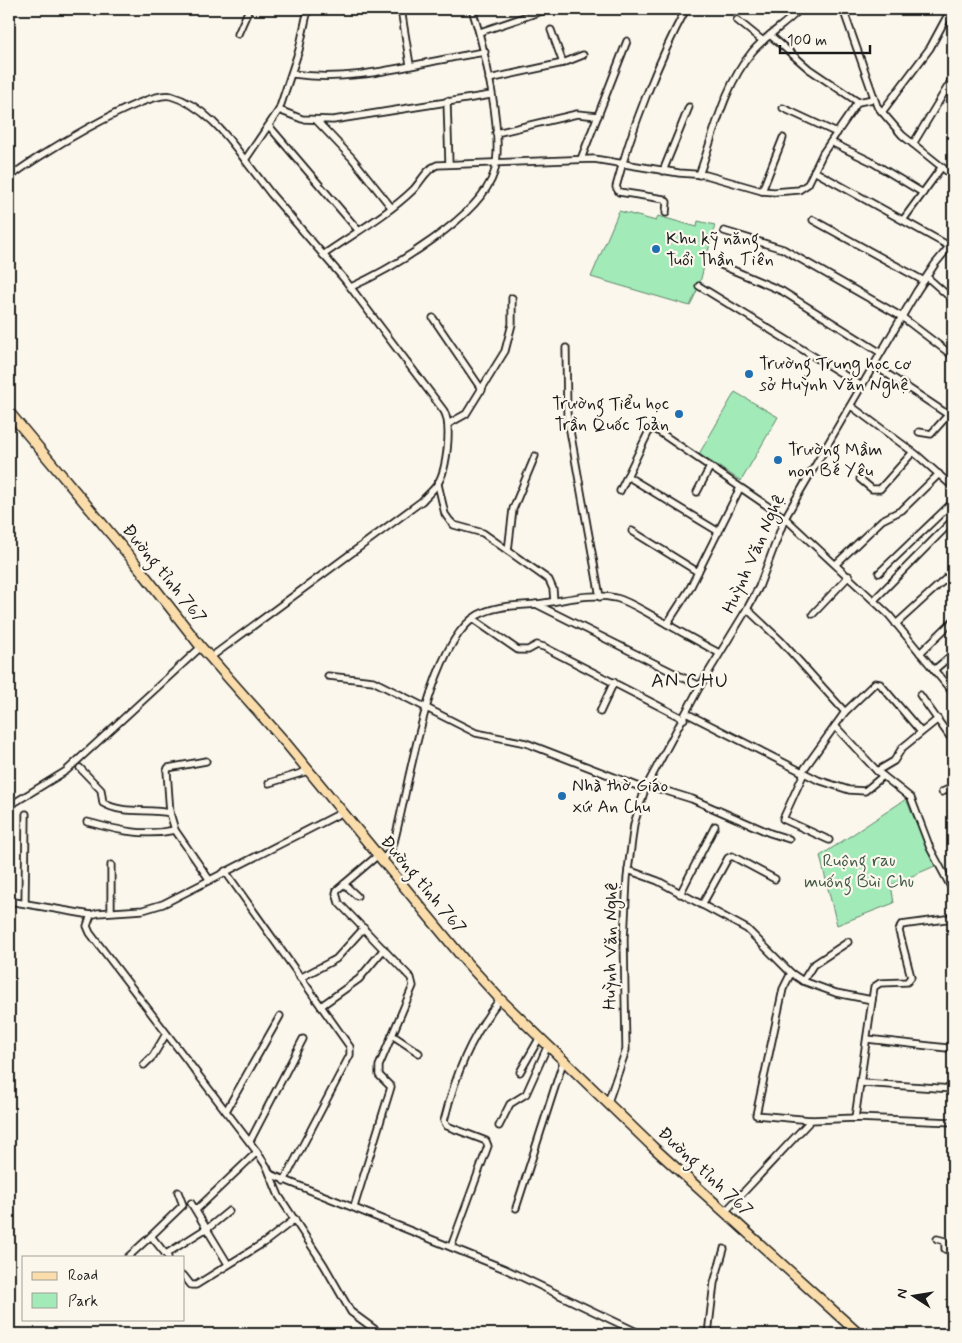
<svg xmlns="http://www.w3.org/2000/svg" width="962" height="1343" font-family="Mynerve,sans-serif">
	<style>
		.green { fill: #a2eab7; stroke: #5f836a }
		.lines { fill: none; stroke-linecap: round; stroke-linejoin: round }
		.street-casing { stroke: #1c1c1c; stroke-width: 9 }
		.primary-casing { stroke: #1c1c1c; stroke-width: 12 }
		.street { stroke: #fbf7ec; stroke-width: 5.5 }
		.primary { stroke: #faddab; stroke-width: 9 }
		.poi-dot { fill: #1f6fb2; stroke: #fbf7ec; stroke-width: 2 }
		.labels { text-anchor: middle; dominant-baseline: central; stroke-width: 4.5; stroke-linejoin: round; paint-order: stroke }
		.poi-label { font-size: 18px; fill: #1c1c1c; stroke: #fbf7ec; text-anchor: start }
		.street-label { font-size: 18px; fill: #1c1c1c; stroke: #fbf7ec }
		.park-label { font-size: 18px; fill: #445a4a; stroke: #fbf7ec }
		.quarter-label { font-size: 20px; letter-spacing: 1px; fill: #1c1c1c; stroke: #fbf7ec }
	</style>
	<rect width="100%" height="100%" fill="#fbf7ec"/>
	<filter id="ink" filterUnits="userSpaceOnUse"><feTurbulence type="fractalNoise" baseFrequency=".02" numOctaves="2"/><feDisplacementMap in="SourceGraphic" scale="10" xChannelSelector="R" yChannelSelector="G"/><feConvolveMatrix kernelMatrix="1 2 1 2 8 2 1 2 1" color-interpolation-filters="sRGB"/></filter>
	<g filter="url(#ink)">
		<g class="green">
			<polygon points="619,211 656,221 658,216 697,227 698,221 715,225 699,286 690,306 591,277"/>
			<polygon points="735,392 778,417 741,481 699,454"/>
			<polygon points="906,799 935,866 891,885 894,903 837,925 820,856"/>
		</g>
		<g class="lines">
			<g class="street-casing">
				<g id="street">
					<polyline points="401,9 410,65"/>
					<polyline points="843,9 877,106 902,135 953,176"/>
					<polyline points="737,20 763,41"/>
					<polyline points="551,30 563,63"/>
					<polyline points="480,32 548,9"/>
					<polyline points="238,34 249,9"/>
					<polyline points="770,35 809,69 858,102"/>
					<path d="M293,74C357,84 421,61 485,52"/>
					<polyline points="489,79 563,63 583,55"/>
					<polyline points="447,101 449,164"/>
					<polyline points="783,108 837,133"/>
					<polyline points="279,110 302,119 333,120 491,95"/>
					<polyline points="882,112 930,48 951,9"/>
					<polyline points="316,120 352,158 391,207"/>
					<polyline points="269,126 358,230"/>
					<polyline points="496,133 577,114 598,116"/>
					<polyline points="831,142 870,161 923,193"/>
					<polyline points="913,144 953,78"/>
					<polyline points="581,159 627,41"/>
					<polyline points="663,171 689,107"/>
					<polyline points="814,171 949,246"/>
					<path d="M699,175C714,134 724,86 752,52C765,36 785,25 800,9"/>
					<path d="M9,178C29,160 147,89 171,96C203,105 226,134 245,160"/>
					<polyline points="762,191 783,138"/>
					<path d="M666,213L667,202L664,199L619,192L616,187C631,130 658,61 686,9"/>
					<polyline points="813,220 924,281"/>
					<polyline points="903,220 941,168"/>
					<polyline points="724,231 783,249 902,317 953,356"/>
					<path d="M323,255C353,234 387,215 413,190C421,182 426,169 437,165L594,159L679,173L706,175L762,191L774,192L799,190L808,184L823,153L858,102L873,99"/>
					<polyline points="721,265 782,291 881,353"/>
					<polyline points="927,277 953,300"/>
					<polyline points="699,286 862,386"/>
					<path d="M351,287C391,269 480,217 494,173C505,137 484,46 472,9"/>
					<polyline points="433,318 482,390"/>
					<polyline points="566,348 567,414 600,597"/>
					<polyline points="874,365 953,418"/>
					<polyline points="851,406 917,455 953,487"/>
					<polyline points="448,424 466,414 505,351 512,324 512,298"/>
					<polyline points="919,432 931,434 948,415"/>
					<polyline points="627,476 719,532"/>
					<polyline points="860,479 872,489 880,489 913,452"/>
					<polyline points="438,484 445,514 450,521 454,525 483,533 549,580 553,589 554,601"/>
					<polyline points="620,491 650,429 655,429 785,518 889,615 953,693"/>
					<polyline points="697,492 710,467"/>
					<polyline points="632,531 698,572"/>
					<polyline points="508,551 513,509 535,456"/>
					<polyline points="836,564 882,520 902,510 939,474"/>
					<polyline points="879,573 953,502"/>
					<polyline points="874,600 953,520"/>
					<polyline points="536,604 700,686"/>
					<polyline points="747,609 781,641 845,712"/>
					<polyline points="813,614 849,576"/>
					<polyline points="473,619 518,650 528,650 537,645 544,647 684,719"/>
					<polyline points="667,624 689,590 740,488"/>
					<polyline points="896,624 953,572"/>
					<polyline points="920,653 953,621"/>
					<path d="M211,657L422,501C427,495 434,490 438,483C447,469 452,425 444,411L345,280L271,194L245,160L279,110L299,50L308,9"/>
					<polyline points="934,670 953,654"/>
					<polyline points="328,676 373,681 476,733 526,743 645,789"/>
					<polyline points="920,695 950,737"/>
					<polyline points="600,712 614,682"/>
					<polyline points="686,713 818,780 849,790 865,791 883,776"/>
					<polyline points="835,726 877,771 911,798 930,848 953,891"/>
					<polyline points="206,761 168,768 167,771 170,813 175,830 209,879"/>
					<path d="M80,768L101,790L103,803C124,815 147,808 170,813"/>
					<polyline points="877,771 894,761 902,748 938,719"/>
					<polyline points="802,772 845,712 875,683 880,684 921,732"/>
					<polyline points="804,773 783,819 829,840"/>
					<polyline points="269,783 308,771"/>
					<polyline points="647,785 692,799 770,833 789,839"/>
					<polyline points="942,792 953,787"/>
					<polyline points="9,806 66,771 201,647"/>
					<polyline points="341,813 163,904 143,910 98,913 91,915 87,926 90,933 257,1152 267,1167 279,1196 324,1265 351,1312 381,1334"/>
					<path d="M87,822C117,830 144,837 175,830"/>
					<path d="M381,861L392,849L394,842C409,787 428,644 478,615C496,605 517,606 537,604C563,601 589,592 616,598C628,601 642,610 653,616C675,629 697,641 719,653"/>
					<polyline points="111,865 111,911"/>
					<polyline points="628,870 658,881 747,929 791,973 803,981 836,993 872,1000"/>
					<polyline points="225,871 350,1047 350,1055 284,1181"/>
					<polyline points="344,884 357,896"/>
					<polyline points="680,894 715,826"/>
					<polyline points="9,901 91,915"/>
					<polyline points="25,903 26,814"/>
					<polyline points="702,905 728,858 732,856 775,879"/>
					<polyline points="791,973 783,989 756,1115 811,1120 855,1118 953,1122"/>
					<polyline points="300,978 336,959 364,928"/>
					<polyline points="803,981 813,965 848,942"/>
					<polyline points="321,1006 359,979 384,949"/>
					<polyline points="392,1035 419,1053"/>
					<polyline points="867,1039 947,1048"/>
					<polyline points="144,1065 153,1056 166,1034"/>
					<polyline points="520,1072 540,1037"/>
					<polyline points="861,1083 953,1089"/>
					<polyline points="608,1102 626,1050 624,939 627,878 634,824 645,789 700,686 747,609 759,587 785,518 801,490 917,291 935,264 953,242"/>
					<polyline points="226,1111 280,1016"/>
					<polyline points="855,1118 874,987 880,983 907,982 911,977 899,931 901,925 953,918"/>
					<polyline points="499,1126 510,1104 526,1094 548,1045"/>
					<polyline points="250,1141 303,1039"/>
					<polyline points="951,1168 953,1168"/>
					<polyline points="270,1174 505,1269 641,1334"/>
					<polyline points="191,1203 228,1264"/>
					<polyline points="354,1207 391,1087 379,1075 379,1066 413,986 411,978 339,903 336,893 337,890 377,856"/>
					<polyline points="516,1208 564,1059"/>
					<polyline points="196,1210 257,1152"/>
					<polyline points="725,1212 811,1120"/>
					<polyline points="207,1229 229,1211"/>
					<polyline points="151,1236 183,1205 178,1192"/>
					<polyline points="937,1239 945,1241 945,1249 953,1252"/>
					<path d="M451,1247L488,1146L486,1141L447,1126L444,1121C456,1073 470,1038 500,999"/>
					<polyline points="166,1254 207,1228"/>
					<polyline points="128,1257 151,1236 168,1257"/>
					<polyline points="184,1276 191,1285 196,1285 265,1242 295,1219"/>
					<polyline points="708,1334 714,1283 724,1249"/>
				</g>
			</g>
			<g class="primary-casing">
				<polyline id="primary" points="9,412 136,564 201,647 285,742 466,962 500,999 653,1147 859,1334"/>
			</g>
			<use href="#street" class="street"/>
			<use href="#primary" class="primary"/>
		</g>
	</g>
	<g class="poi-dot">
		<circle cx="656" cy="249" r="5"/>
		<circle cx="749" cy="374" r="5"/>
		<circle cx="679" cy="414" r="5"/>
		<circle cx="778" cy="460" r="5"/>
		<circle cx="562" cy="796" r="5"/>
	</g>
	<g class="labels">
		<g class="poi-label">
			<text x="666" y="239">Khu kỹ năng<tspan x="666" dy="21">Tuổi Thần Tiên</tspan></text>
			<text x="759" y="364">Trường Trung học cơ<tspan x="759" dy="21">sở Huỳnh Văn Nghệ</tspan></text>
			<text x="669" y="404" text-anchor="end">Trường Tiểu học<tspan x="669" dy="21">Trần Quốc Toản</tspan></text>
			<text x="788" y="450">Trường Mầm<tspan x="788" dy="21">non Bé Yêu</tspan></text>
			<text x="572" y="786">Nhà thờ Giáo<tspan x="572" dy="21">xứ An Chu</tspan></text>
		</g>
		<g class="street-label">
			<text transform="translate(754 554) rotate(-66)">Huỳnh Văn Nghệ</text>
			<text transform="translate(164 574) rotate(51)">Đường tỉnh 767</text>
			<text transform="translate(423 885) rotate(50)">Đường tỉnh 767</text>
			<text transform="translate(611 946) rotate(-89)">Huỳnh Văn Nghệ</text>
			<text transform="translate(705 1172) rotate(43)">Đường tỉnh 767</text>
		</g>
		<g class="park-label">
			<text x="859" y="861">Ruộng rau<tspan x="859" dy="21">muống Bùi Chu</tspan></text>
		</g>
		<g class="quarter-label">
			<text x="690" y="681">AN CHU</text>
		</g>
	</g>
	<rect width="962" height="1343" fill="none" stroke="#fbf7ec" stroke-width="30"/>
	<rect x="15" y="15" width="932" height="1313" fill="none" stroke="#1c1c1c" stroke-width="2" filter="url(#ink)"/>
	<rect x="22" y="1256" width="162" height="65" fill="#fbf7ec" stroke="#a29f99"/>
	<rect x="32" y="1272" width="25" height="8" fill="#faddab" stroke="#a29f99"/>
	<text x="68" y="1280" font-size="15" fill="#1c1c1c">Road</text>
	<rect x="32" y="1293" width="25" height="15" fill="#a2eab7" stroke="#a29f99"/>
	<text x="68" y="1306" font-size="15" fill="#1c1c1c">Park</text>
	<g transform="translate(914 1296) rotate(282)" stroke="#fbf7ec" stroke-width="4" paint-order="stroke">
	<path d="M0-4L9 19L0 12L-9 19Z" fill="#1c1c1c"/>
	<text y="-8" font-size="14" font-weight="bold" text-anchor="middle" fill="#1c1c1c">N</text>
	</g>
	<path d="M780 45v8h90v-8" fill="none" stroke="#1c1c1c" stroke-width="2.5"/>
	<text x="787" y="45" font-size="15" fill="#1c1c1c" stroke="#fbf7ec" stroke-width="4" paint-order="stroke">100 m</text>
</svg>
